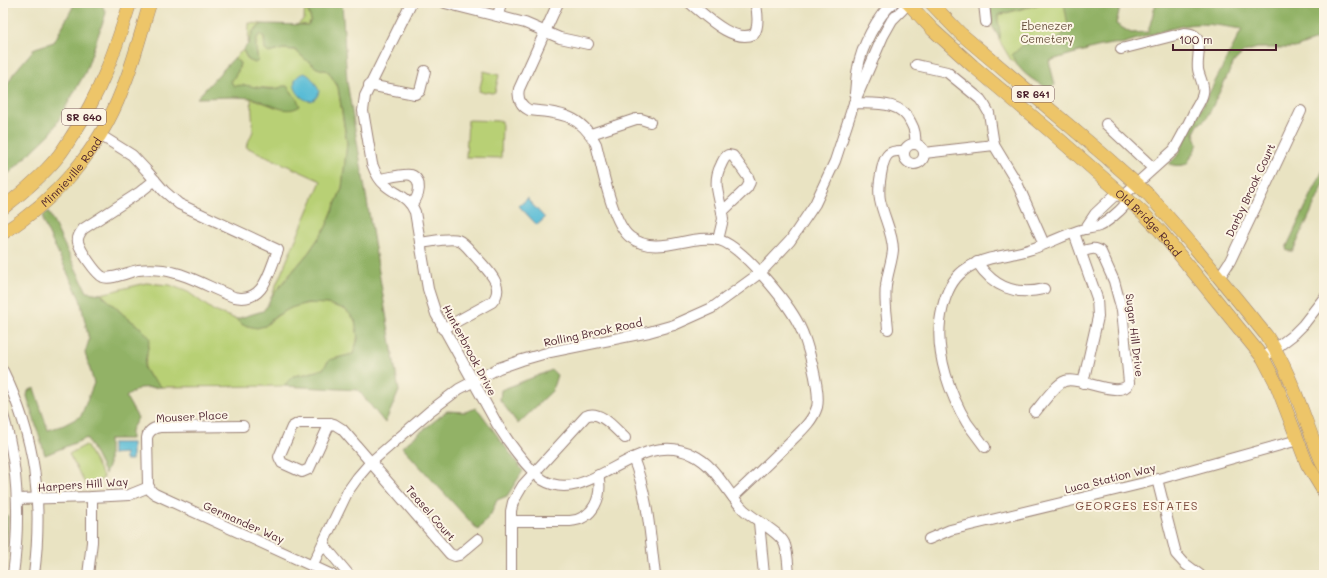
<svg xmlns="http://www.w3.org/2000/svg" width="1327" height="578" font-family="Mali,sans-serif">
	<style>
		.green { fill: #b8d075; stroke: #817850 }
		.forest { fill: #92b266; stroke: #6e6848 }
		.water { fill: #58bcd6; stroke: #516e80 }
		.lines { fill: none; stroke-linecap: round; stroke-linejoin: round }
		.minor-casing { stroke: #9a8176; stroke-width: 12 }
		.major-casing { stroke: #9a8176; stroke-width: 14 }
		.minor { stroke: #fff; stroke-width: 10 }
		.major { stroke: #edc569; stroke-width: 13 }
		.labels { text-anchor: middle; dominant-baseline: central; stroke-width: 4; stroke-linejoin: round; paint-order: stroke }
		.shield { fill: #fcf5e5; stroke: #7f5f63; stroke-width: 1 }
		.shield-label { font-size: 10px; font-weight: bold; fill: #4a1f2b }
		.park-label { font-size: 11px; fill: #6b5441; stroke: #fcf5e5 }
		.street-label { font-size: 11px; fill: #4a1f2b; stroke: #fcf5e5 }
		.neighbourhood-label { font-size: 12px; letter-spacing: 1px; fill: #845446; stroke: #fcf5e5 }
	</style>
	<rect width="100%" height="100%" fill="#fcf5e5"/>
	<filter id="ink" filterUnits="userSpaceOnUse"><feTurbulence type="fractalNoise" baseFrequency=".025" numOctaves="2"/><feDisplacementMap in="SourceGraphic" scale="8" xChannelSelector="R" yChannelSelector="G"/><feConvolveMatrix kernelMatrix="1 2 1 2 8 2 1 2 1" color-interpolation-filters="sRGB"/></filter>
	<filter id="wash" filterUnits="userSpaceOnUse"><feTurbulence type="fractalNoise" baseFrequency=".012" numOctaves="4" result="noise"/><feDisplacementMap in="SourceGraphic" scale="16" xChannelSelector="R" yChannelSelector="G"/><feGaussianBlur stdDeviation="0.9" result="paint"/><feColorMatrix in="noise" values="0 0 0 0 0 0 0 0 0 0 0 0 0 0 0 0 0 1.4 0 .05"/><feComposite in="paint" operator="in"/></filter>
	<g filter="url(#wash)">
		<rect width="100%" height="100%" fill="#e9e3c2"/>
		<g class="green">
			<polygon points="305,3 311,20 308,25 297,25 304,19"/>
			<polygon points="1044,3 1065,3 1088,50 1018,66 1011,60 999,40 995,16"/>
			<polygon points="249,23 262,24 253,31 248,44"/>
			<path d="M260,34L264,37L265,50L269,52L283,49L295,50L305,59L317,68L328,71L338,87L347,144L344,172L342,188L326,227L309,252L271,297L321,181L246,147L253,131L251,98L273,106L297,99L287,87C269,91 252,85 234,86L231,82L238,71L240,63L234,58L243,50L248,60L258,61C257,52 253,42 260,34Z"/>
			<polygon points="484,71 499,75 495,92 492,93 487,92 485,93 479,91"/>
			<polygon points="468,120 502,121 501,158 466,157"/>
			<path d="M146,283L170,285L188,292L214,311L236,319L243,325L265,326C273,319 280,313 290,308C307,300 347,300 355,321C360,332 357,343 353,354L329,360L323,369L306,374L293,376L283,386L162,387L148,375L144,368L147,356L142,329L124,315L101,294Z"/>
			<polygon points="86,445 104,478 87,487 69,454"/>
		</g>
		<g class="forest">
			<polygon points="75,3 101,3 106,13 85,73 51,133 3,179 3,93 13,74 35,48 54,42"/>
			<path d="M306,3H342L347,82L399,391L385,423L358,390L283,386L293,376L306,374L323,369L329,360L353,354L358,339L355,320L345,309L327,304L307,303L291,308L276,316L265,326L257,328L243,325L236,319L263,311L267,306L271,297L309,252L326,227L342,188L347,143L338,87L328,71L317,68L305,59L295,50L283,49L269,53L265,50L264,37L260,34C253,41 257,52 258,61L255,63L248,60L243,50L248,44L253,31L262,24L308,25L311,20Z"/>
			<path d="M990,3H1043L998,15C997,24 1001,30 1000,39L991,24Z"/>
			<path d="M1064,3H1121L1116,24L1131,33L1148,32L1156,3H1324V37L1295,48H1257L1244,52L1234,62L1207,118L1198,125L1194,133L1198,144L1187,164C1180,166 1176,166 1169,164L1177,156L1242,29C1228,27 1213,24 1199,24C1178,24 1142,38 1121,44C1110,41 1063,57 1049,61L1055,85L1048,88C1033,81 1018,71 1012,55L1024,44L1057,39L1063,34L1068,26Z"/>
			<path d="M234,58L240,63L238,71L231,82L234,86C237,86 240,85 244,85C255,86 273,93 283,86H287L297,99L300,106C284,117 266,100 250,98C233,96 214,98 197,98Z"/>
			<polygon points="1324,168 1324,184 1293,251 1287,251 1286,248"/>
			<polygon points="48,211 87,292 101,294 124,315 142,329 150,338 144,368 148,375 162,387 139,388 126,397 138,418 131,430 131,439 109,439 109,464 105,474 87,438 45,455 27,396 28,391 34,388 48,430 64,425 81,416 94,383 85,353 89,340 80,299 43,222 43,216"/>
			<polygon points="552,370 557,375 552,391 518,424 500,400 501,390"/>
			<polygon points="476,408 480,412 523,471 507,496 497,500 491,514 478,530 402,447 447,411 465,412"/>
			<polygon points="3,512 7,515 8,517 4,575"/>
		</g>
		<g class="water">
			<path d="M304,73C311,75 316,84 319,91C313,118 278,81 304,73Z"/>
			<polygon points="528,198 528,200 545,218 537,225 519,206"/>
			<polygon points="112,443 132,443 132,460 125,460 125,453 112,454"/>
		</g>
	</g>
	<g filter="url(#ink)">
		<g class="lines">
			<g class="minor-casing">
				<g id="minor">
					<path d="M411,3L365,96L363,111L372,164C375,172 379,180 385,185C398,196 408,196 415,212L428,289L436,314L497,424C507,440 528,470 543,480C589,508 638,426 693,455C716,466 725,490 742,508C752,519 781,532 785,545C788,554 788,565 789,575"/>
					<polyline points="445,3 525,23 560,38 588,44"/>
					<path d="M558,3L519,89C517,98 521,106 529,110C560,113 580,114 596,144C602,167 612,223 630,237C658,258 689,233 719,240C742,246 788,303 799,325C807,340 821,391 817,407C813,421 800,432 790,442C771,461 752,479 733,497"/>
					<path d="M690,3C705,15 733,44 754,34C759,27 758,11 755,3"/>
					<polyline points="984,3 986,22"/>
					<polyline points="498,16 501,3"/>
					<polyline points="916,65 947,72 980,99 985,106 989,113 994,145 1017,183 1044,244"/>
					<polyline points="369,85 415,94 420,91 425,71"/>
					<path d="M855,93C856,85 856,76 858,68C861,48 877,16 893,3"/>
					<path d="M854,103C875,104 901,100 911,123C915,130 916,136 915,144"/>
					<polyline points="1106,124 1153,168"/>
					<polyline points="591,134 636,119 641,119 650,122"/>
					<path d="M100,135L132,155L146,170L164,191L179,204L278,250C269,272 264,304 234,297C210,288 188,274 163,270C155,269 146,269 138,270C129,272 111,280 103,277C96,274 80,250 78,242C77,237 80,233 83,229L140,192L155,180"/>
					<circle cx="914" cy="154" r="10"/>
					<polyline points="924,153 994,145"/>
					<path d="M728,155L733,156L748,177L750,182L747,188L722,212C719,195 712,182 721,165C723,161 724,157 728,155Z"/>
					<path d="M380,179C387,178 405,173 411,175C423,179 420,198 411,204"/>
					<path d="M1085,229L1095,214L1114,196L1124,195L1174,150L1178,143C1184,132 1190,121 1195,110C1198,105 1202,99 1203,93C1205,85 1199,77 1198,69C1196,55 1207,33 1184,33L1121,49"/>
					<polyline points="1074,233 1097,298 1098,317 1083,383"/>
					<polyline points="718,240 723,219 722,212"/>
					<path d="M420,243C430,242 449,237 458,240C465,243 471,252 476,257C486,269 507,286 492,302L443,329"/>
					<path d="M977,262C993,287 1016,296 1044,289"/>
					<polyline points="1219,278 1230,261 1301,111"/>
					<path d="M888,329C887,315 884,300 886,286C887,274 892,262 893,250C893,233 883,216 880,200C878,189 880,179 882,169C885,154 889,150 904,151"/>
					<polyline points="1263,358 1293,335 1303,325 1324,298"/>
					<path d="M3,371C36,438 43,501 34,575"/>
					<path d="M1035,412C1041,405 1057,383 1065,381C1079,376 1121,400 1129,383L1122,310L1118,296L1114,281L1101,252C1095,246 1088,250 1081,252"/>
					<path d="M3,415C19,467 20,521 13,575"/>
					<polygon points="299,423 330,423 309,469 302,472 282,463 279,457 292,427"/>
					<polyline points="330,423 334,424 342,429 450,554 455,556 459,555 478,539"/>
					<path d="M243,426L160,427C153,428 148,431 147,438L148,485L151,491L155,494L332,575"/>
					<path d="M985,447C979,439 973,431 967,423C950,395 936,355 940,322C945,284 959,264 997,257C1005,255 1013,254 1021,252C1043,247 1062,235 1084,229C1089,228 1094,228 1099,226C1106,223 1119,212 1125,205L1124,195"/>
					<path d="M633,458C648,495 650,535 655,575"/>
					<polyline points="1157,479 1176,554 1184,563 1200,575"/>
					<polyline points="17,499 92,497 129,495 149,487"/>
					<path d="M511,521C523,521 536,521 548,521C555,521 563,521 570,521C594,519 603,496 598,475"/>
					<polyline points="759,522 764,575"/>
					<polyline points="929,539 950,530 1144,483 1298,440"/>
					<polyline points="323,544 349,575"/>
					<polyline points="312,566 348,491 358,477 371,462 430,411 459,389 499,368 522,360 550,352 649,332 674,325 712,308 760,273 790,241 815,204 835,161 854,103 883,36 892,20 903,9 905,3"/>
					<polyline points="88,575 92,542 92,497"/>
					<path d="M511,575V511L513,502L523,485L586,416C600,409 615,429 625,438"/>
				</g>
			</g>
			<g class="major-casing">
				<g id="major">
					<path id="s1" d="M908,3L933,30L973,66L1050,131L1143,213L1161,232L1263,358L1275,381L1307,464L1324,492"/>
					<path d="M931,3L960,33L1105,156L1149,195L1195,248L1266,335C1293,375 1305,423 1324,467"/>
					<path d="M3,208C22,193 41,177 56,159C62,152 67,144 72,136C100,94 115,51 130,3"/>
					<path id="s2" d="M3,233C57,199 99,150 122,90C134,62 141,32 150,3"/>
				</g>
			</g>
			<use href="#minor" class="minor"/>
			<use href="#major" class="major"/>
		</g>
	</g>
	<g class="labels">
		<g class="shield">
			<rect x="1012" y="86" width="42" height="16" rx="3"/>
			<rect x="62" y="109" width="44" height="16" rx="3"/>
		</g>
		<g class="shield-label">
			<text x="1033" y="94">SR 641</text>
			<text x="84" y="117">SR 640</text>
		</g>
		<g class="park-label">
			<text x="1047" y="25">Ebenezer<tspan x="1047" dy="13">Cemetery</tspan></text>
		</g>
		<g class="street-label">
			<text stroke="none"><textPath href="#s2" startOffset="92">Minnieville Road</textPath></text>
			<text transform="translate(1250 190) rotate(-65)">Darby Brook Court</text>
			<text stroke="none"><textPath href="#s1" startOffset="326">Old Bridge Road</textPath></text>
			<text transform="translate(593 332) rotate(-12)">Rolling Brook Road</text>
			<text transform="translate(1135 335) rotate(83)">Sugar Hill Drive</text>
			<text transform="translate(470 350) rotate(62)">Hunterbrook Drive</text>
			<text transform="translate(192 416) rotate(-3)">Mouser Place</text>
			<text transform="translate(1110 478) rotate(-14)">Luca Station Way</text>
			<text transform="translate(83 484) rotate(-4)">Harpers Hill Way</text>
			<text transform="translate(431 513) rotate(49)">Teasel Court</text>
			<text transform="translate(244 522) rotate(24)">Germander Way</text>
		</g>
		<g class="neighbourhood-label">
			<text x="1137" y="505">GEORGES ESTATES</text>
		</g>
	</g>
	<rect width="1327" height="578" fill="none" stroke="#fcf5e5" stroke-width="16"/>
	<path d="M1173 44v6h103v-6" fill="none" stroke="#4a1f2b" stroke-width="2"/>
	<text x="1179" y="44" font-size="12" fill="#4a1f2b" stroke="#fcf5e5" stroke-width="3" paint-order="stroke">100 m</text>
</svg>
